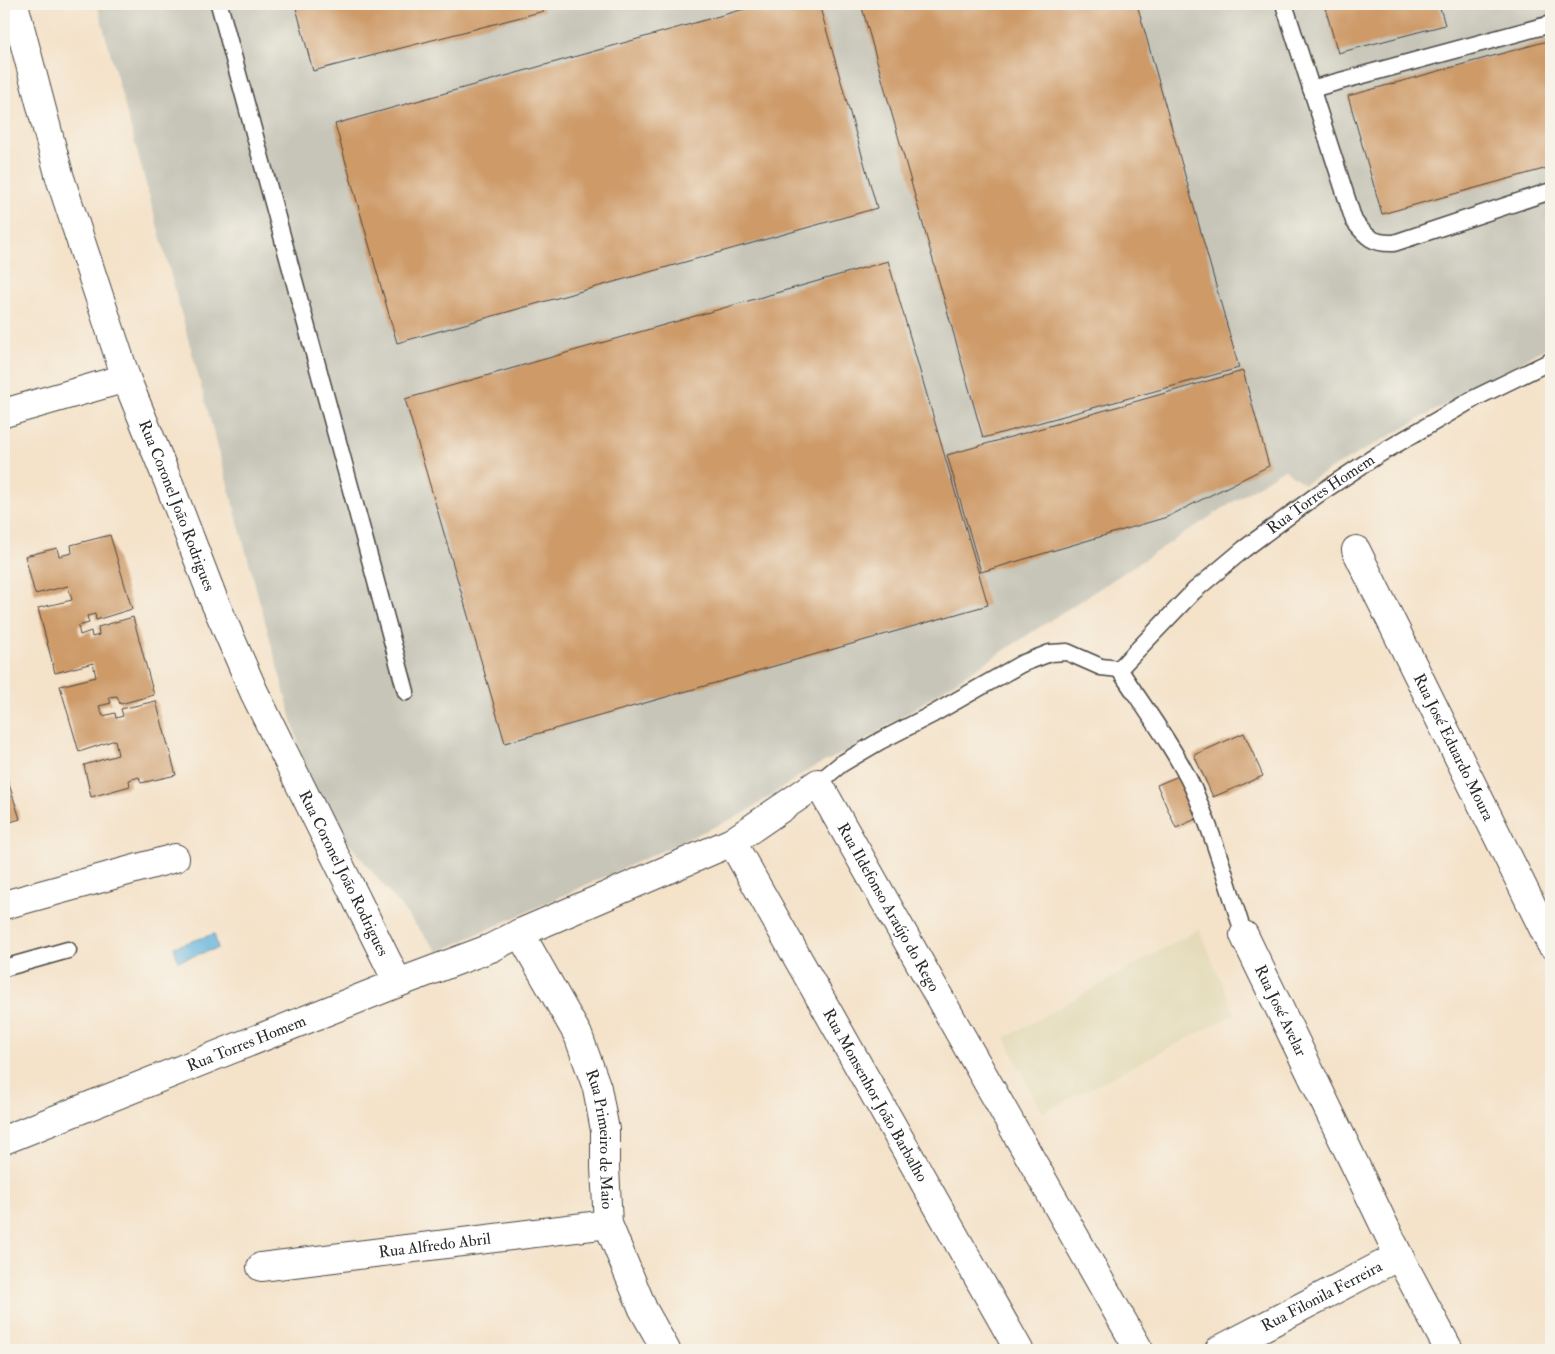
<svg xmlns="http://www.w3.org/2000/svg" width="1555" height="1354" font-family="'IM FELL Double Pica',serif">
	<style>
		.built { fill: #e4dbba }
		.industrial { fill: #c6c5b8 }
		.water { fill: #63b4de; stroke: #477084 }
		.building { fill: #cd9a68 }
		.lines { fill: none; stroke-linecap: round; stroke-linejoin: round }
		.lane-casing { stroke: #494643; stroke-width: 19 }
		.street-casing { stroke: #494643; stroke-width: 30 }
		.lane { stroke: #fff; stroke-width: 16 }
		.street { stroke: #fff; stroke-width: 28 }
		.labels { text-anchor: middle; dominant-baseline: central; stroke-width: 5; stroke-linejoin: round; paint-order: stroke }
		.street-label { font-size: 16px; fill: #2b2b2b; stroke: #f7f3e8 }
	</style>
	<rect width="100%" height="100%" fill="#f7f3e8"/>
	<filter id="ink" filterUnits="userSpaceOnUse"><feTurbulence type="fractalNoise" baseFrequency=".02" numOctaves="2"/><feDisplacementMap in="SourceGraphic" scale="10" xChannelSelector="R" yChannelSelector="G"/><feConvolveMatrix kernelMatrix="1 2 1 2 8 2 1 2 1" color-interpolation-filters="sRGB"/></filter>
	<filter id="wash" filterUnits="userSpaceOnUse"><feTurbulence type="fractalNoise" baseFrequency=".0096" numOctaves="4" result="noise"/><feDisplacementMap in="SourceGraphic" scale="20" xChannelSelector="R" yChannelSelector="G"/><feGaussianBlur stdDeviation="1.12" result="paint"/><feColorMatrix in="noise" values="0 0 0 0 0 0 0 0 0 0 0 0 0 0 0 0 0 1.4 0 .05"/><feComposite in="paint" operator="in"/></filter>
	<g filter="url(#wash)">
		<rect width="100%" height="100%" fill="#f4e2c9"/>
		<polygon class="built" points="1199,929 1235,1014 1042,1113 1005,1038"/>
		<polygon class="industrial" points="97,4 1551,4 1551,345 1304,484 1284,469 853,748 808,770 745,813 438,952 314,801"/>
		<polygon class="water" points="214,934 218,948 178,961 174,947"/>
		<g id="blocks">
			<g class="building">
				<polygon points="295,4 542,4 544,11 313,71"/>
				<polygon points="762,4 819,4 877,208 397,343 335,124"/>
				<polygon points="861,4 1137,4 1239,368 983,438"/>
				<polygon points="1324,4 1439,4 1445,25 1338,53"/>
				<polygon points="1551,40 1551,167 1382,214 1348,96"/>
				<polygon points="888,261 988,605 505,743 405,399"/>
				<polygon points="1243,371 1269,466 1167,517 981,572 947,455"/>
				<polygon points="110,535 132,609 96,620 95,614 87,616 89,623 78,626 80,635 91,631 92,637 99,635 98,627 133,617 154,695 120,704 117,696 109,697 111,703 99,706 103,716 115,713 116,718 123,716 121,709 156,701 176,775 141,783 139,777 129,780 130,786 91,797 84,765 118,755 115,740 79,752 60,686 96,677 93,663 55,673 38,608 72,600 68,586 35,594 25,556 57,548 59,556 72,553 71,545"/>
				<polygon points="1244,733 1263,776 1213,797 1194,755"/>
				<polygon points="1181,775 1200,817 1176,828 1157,785"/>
				<polygon points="8,781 20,819 4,824 4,782"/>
			</g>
		</g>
	</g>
	<g filter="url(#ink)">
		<use href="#blocks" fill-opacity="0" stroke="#494643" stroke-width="1"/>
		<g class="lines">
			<g class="lane-casing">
				<g id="lane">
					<polyline points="219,4 406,692"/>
					<path d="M1284,4L1354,221C1366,237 1373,244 1394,243L1551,191"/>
					<polyline points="1311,89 1551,24"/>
					<path id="s1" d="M1119,669L1194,591L1244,549L1317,495L1376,456L1475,398L1551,361"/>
					<path d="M1119,669C1143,706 1174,747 1193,788C1214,835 1228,886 1244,935"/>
					<polyline points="818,783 841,764 880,741 933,714 1021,664 1050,653 1067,652 1101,667 1119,669"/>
					<polyline points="4,968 68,950"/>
				</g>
			</g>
			<g class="street-casing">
				<g id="street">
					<path id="s2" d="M14,4L60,178L126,378L170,486L213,598L254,692L398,983"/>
					<polyline points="4,413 126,378"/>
					<path id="s3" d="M1356,550L1551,944"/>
					<path id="s4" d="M732,842L1019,1350"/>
					<polyline points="4,905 175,858"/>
					<path id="s5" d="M520,933L578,1035L597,1088L605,1130V1168L608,1224L643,1309L666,1350"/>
					<path id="s6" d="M1244,935L1399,1256L1449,1350"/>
					<path id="s7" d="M4,1140L398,983L491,948L520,933L732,842L818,783L1139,1350"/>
					<path id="s8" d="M261,1267L608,1224"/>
					<path id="s9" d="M1219,1350L1399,1256"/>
				</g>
			</g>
			<use href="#lane" class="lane"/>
			<use href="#street" class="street"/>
		</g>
	</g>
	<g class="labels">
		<g class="street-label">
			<text stroke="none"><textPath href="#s1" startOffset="268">Rua Torres Homem</textPath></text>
			<text stroke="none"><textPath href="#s2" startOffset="528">Rua Coronel João Rodrigues</textPath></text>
			<text stroke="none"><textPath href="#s3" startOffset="220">Rua José Eduardo Moura</textPath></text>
			<text stroke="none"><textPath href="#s2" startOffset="932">Rua Coronel João Rodrigues</textPath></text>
			<text stroke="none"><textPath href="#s7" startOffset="1034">Rua Ildefonso Araújo do Rego</textPath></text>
			<text stroke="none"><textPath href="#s6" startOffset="84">Rua José Avelar</textPath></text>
			<text stroke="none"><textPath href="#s7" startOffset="261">Rua Torres Homem</textPath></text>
			<text stroke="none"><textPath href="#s4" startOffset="291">Rua Monsenhor João Barbalho</textPath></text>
			<text stroke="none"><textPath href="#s5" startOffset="225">Rua Primeiro de Maio</textPath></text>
			<text stroke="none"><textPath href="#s8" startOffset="175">Rua Alfredo Abril</textPath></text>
			<text stroke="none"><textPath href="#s9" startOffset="116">Rua Filonila Ferreira</textPath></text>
		</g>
	</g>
	<rect width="1555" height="1354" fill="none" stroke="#f7f3e8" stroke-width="20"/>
</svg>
